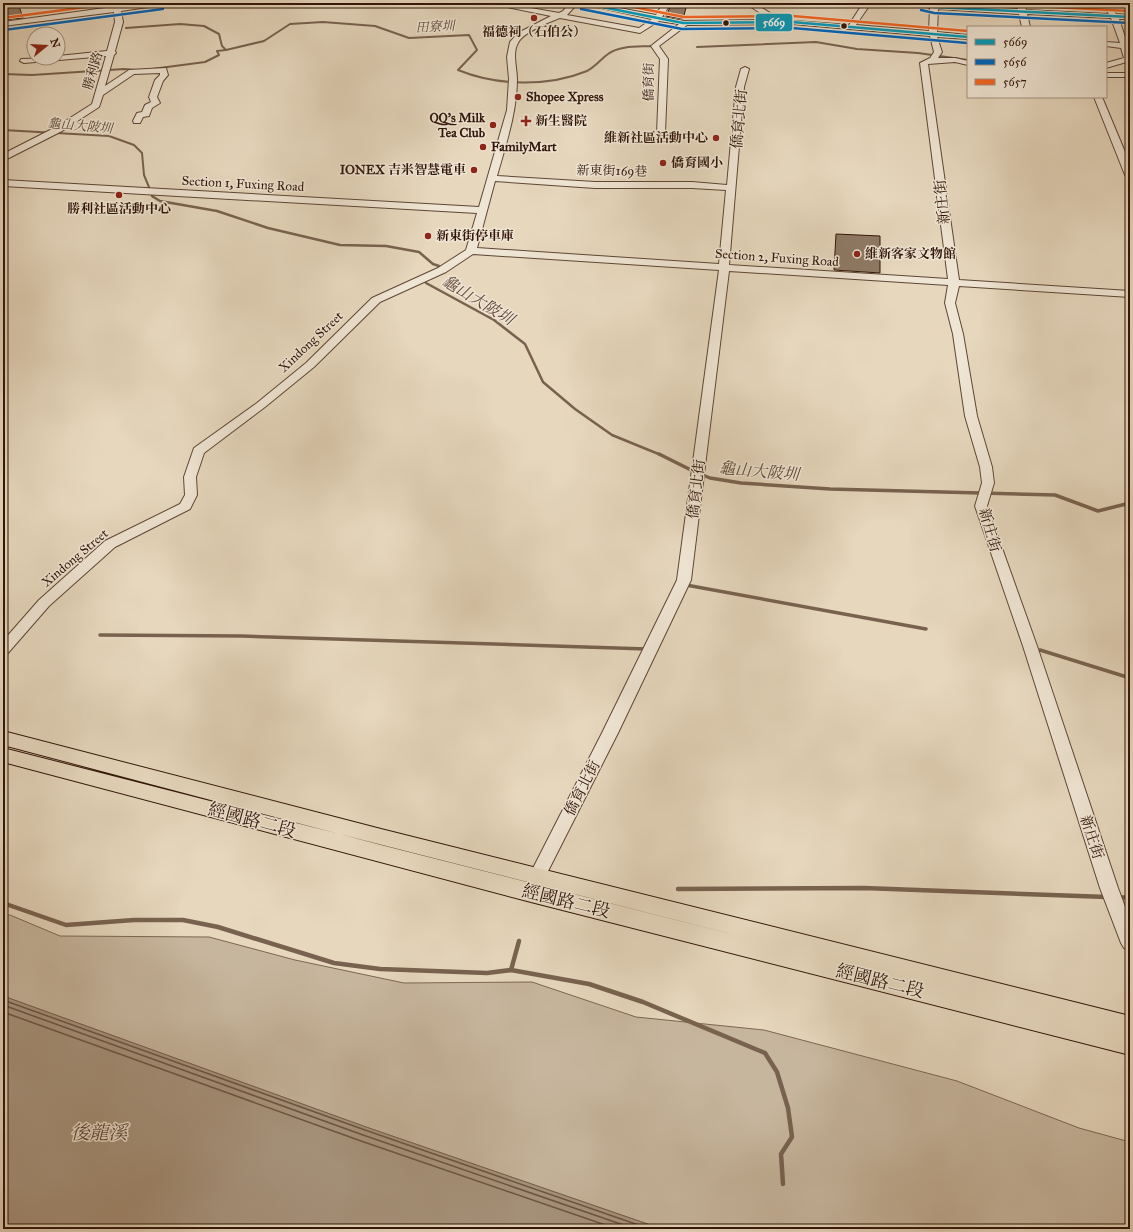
<svg xmlns="http://www.w3.org/2000/svg" width="1133" height="1232" font-family="'IM FELL Great Primer','Noto Serif TC',serif">
	<style>
		.green { fill: #c7b69e; stroke: #7c6653 }
		.water { fill: #a8957f; stroke: #78624f }
		.lines { fill: none; stroke-linecap: round; stroke-linejoin: round }
		.shore { stroke: #6c5544; stroke-width: 1.5 }
		.stream-far3 { stroke: #78624f; stroke-width: 2 }
		.stream-far2 { stroke: #78624f; stroke-width: 2.5 }
		.stream-far1 { stroke: #78624f; stroke-width: 3.5 }
		.stream { stroke: #78624f; stroke-width: 4.5 }
		.building { fill: #8f7a66; stroke: #311508 }
		.minor-casing { stroke: #5e4635; stroke-width: 2 }
		.major-casing { stroke: #311508; stroke-width: 2 }
		.minor { fill: #efe5d4; fill-rule: evenodd }
		.major { fill: #e6d7bd; fill-rule: evenodd }
		.bus-1-casing { stroke: #efe5d4; stroke-width: 4 }
		.bus-2-casing { stroke: #efe5d4; stroke-width: 4 }
		.bus-3-casing { stroke: #efe5d4; stroke-width: 4 }
		.bus-1 { stroke: #059aba; stroke-width: 2.5 }
		.bus-2 { stroke: #0065bd; stroke-width: 2.5 }
		.bus-3 { stroke: #f26522; stroke-width: 2.5 }
		.poi-dot { fill: #8f2418; stroke: #efe5d4; stroke-width: 1.5 }
		.bus-dot { fill: #311508; stroke: #efe5d4; stroke-width: 1.5 }
		.labels { text-anchor: middle; dominant-baseline: central; stroke-width: 3; stroke-linejoin: round; paint-order: stroke }
		.far-water-label { font-size: 13px; font-style: italic; fill: #614838; stroke: #efe5d4 }
		.far-poi-label { font-size: 13px; font-weight: bold; fill: #311508; stroke: #efe5d4; text-anchor: start }
		.far-street-label { font-size: 13px; fill: #311508; stroke: #efe5d4 }
		.street-label { font-size: 15px; fill: #311508; stroke: #efe5d4 }
		.water-label { font-size: 16px; font-style: italic; fill: #614838; stroke: #efe5d4 }
		.near-street-label { font-size: 18px; fill: #311508; stroke: #efe5d4 }
		.near-water-label { font-size: 19px; font-style: italic; fill: #614838; stroke: #efe5d4 }
		.line-badge { stroke: #efe5d4; stroke-width: 1.5 }
		.badge-label { font-size: 11px; text-anchor: middle; font-weight: bold; fill: #fff }
	</style>
	<rect width="100%" height="100%" fill="#e6d7bd"/>
	<filter id="stains"><feTurbulence type="fractalNoise" baseFrequency=".005" numOctaves="4"/><feColorMatrix values="0 0 0 0 .2 0 0 0 0 .09 0 0 0 0 .02 0 0 0 .5 -.17"/></filter>
	<radialGradient id="worn" r=".72"><stop offset=".6" stop-color="#630" stop-opacity="0"/><stop offset="1" stop-color="#630" stop-opacity=".3"/></radialGradient>
	<polygon class="green" points="3,915 10,915 60,936 209,937 295,960 404,983 532,982 636,1017 764,1030 957,1081 1079,1128 1130,1142 1130,1229 662,1229 366,1127 3,996"/>
	<polygon class="water" points="3,996 366,1127 662,1229 3,1229"/>
	<g class="lines">
		<g class="shore">
			<polyline points="3,1000 365,1130 650,1229"/>
			<polyline points="3,1005 363,1135 635,1229"/>
			<polyline points="3,1012 361,1141 617,1229"/>
		</g>
		<g class="stream-far3">
			<path d="M126,28L180,24L204,26L219,34L222,46L226,50L264,41L290,24L323,22L375,26L409,38L469,35L477,50L458,70C497,86 548,87 587,71C595,67 601,59 608,54C620,45 639,47 653,46"/>
			<polyline points="697,47 816,42 857,49 918,53 968,60"/>
			<polyline points="152,69 205,62 219,55 217,51 226,50"/>
			<polyline points="3,74 32,75 124,69 136,70"/>
			<polyline points="3,130 109,136 134,145 142,153 144,175 153,197"/>
		</g>
		<g class="stream-far2">
			<polyline points="152,196 160,201 217,211 268,228 340,245 386,246 419,252 433,264 439,266"/>
			<polyline points="426,283 494,320 525,344 543,382 575,409 612,435 661,455"/>
		</g>
		<g class="stream-far1">
			<polyline points="659,454 695,472"/>
			<polyline points="700,474 710,478 741,483 830,489 1055,495 1098,511 1126,504 1130,501"/>
			<polyline points="686,585 926,629"/>
			<polyline points="100,635 242,636 647,649"/>
			<polyline points="1040,650 1130,678"/>
		</g>
		<g class="stream">
			<polyline points="678,889 864,888 1107,897"/>
			<polyline points="1117,897 1130,898"/>
			<polyline points="3,903 66,925 134,920 183,920 218,927 334,963 380,969 487,973 511,970 589,984 643,1002 765,1053 777,1072 788,1108 792,1137 781,1154 783,1184"/>
			<polyline points="511,970 519,941"/>
		</g>
	</g>
	<g class="building">
		<polygon points="672,3 687,4 683,19 666,16"/>
		<polygon points="19,6 23,18 3,20 3,7"/>
		<polygon points="836,234 880,236 880,273 834,270"/>
	</g>
	<g class="lines">
		<g class="minor-casing">
			<g id="minor">
				<polygon points="109,3 117,3 119,7 146,3 166,3 162,5 121,11 123,22 115,51 116,53 114,55 105,86 129,70 166,68 168,75 163,81 157,97 160,103 152,108 149,116 143,117 140,123 134,123 133,121 137,113 142,112 145,105 151,102 149,97 155,80 160,75 160,73 134,74 103,95 99,107 62,131 3,161 3,154 56,127 92,104 106,56 24,63 20,61 21,59 58,58 58,56 107,51 115,22 114,12 3,26 3,22 112,7"/>
				<path d="M488,3H503L559,13L563,11L570,3H578L567,15L639,28L652,19L578,3H593L656,15L663,3H671L662,17L683,21L771,20L745,3H754L781,20L849,25L863,3H871L856,25L929,31L930,8L915,3L1018,9V3H1024L1026,10L1109,14L1101,3H1109L1116,14L1130,15V19H1119L1127,43L1130,44V61L1106,68V63L1124,58L1121,48L1106,46V42L1120,43L1111,18L1027,14L1030,27H1022L1019,14L938,9L937,32L968,35V39L937,37L942,52L938,58H955L968,61V65L955,62L928,64L959,280L1130,291V297L959,286L955,303L963,334L977,416L992,467L994,483L987,506L1037,646L1118,888L1130,920V950L1124,948L1121,943L1100,888L1023,646L975,506L982,483L980,467L965,416L953,334L945,303L948,285L729,271L691,580L618,733L543,881L537,883L531,881L529,876L602,733L677,580L719,270L473,254L446,272L380,302L314,367L265,407L204,453L196,477L197,495L190,509L115,547L49,606L8,653L3,655V641L39,600L105,541L180,504L185,495L184,477L194,448L257,403L306,363L372,298L438,268L466,250L477,213L3,186V180L479,207L507,110L509,79L507,57L510,42L518,33L551,16ZM560,18L640,33L659,21L679,24L651,46L660,59L657,133L661,136L665,133L668,59L659,46L687,25L792,24L930,36L934,52L930,58L920,63L948,279L729,265L744,87L749,69L745,67L741,69L736,87L727,185L692,182H595L497,176C506,144 517,112 517,79C517,68 512,53 518,43C523,32 550,22 560,18ZM495,181L595,188H692L726,190L719,264L477,248Z"/>
				<rect x="1106" y="73" width="24" height="4"/>
				<polygon points="1094,97 1102,97 1130,164 1130,178 1125,175"/>
			</g>
		</g>
		<g class="major-casing">
			<polygon id="major" points="3,731 381,829 1130,1016 1130,1055 531,902 3,762 3,748 774,945 381,845 3,745"/>
		</g>
		<use href="#minor" class="minor"/>
		<use href="#major" class="major"/>
		<g class="bus-1-casing">
			<g id="bus-1">
				<polyline points="582,3 683,23 792,22 968,37"/>
				<polyline points="922,4 934,7 1130,17"/>
			</g>
		</g>
		<g class="bus-2-casing">
			<g id="bus-2">
				<polyline points="581,9 682,29 792,28 967,43"/>
				<polyline points="921,10 934,13 1130,23"/>
				<polyline points="4,30 163,9"/>
			</g>
		</g>
		<g class="bus-3-casing">
			<g id="bus-3">
				<polyline points="613,3 684,17 793,16 968,31"/>
				<polyline points="973,3 1130,11"/>
				<polyline points="3,18 116,3"/>
			</g>
		</g>
		<use href="#bus-1" class="bus-1"/>
		<use href="#bus-2" class="bus-2"/>
		<use href="#bus-3" class="bus-3"/>
	</g>
	<g class="poi-dot">
		<circle cx="534" cy="18" r="4"/>
		<circle cx="518" cy="97" r="4"/>
		<path d="M524 115h4v4h4v4h-4v4h-4v-4h-4v-4h4z"/>
		<circle cx="493" cy="125" r="4"/>
		<circle cx="716" cy="138" r="4"/>
		<circle cx="483" cy="147" r="4"/>
		<circle cx="663" cy="163" r="4"/>
		<circle cx="474" cy="170" r="4"/>
		<circle cx="119" cy="195" r="4"/>
		<circle cx="428" cy="236" r="4"/>
		<circle cx="857" cy="254" r="4"/>
	</g>
	<g class="bus-dot">
		<circle cx="726" cy="23" r="3.5"/>
		<circle cx="844" cy="26" r="3.5"/>
	</g>
	<g class="labels">
		<g class="far-water-label">
			<text transform="translate(435 27) rotate(-3)">田寮圳</text>
			<text transform="translate(80 126) rotate(5)">龜山大陂圳</text>
		</g>
		<g class="far-poi-label">
			<text x="534" y="32" text-anchor="middle">福德祠（石伯公）</text>
			<text x="526" y="97">Shopee Xpress</text>
			<text x="485" y="118" text-anchor="end">QQ's Milk<tspan x="485" dy="15">Tea Club</tspan></text>
			<text x="535" y="121">新生醫院</text>
			<text x="708" y="138" text-anchor="end">維新社區活動中心</text>
			<text x="491" y="147">FamilyMart</text>
			<text x="671" y="163">僑育國小</text>
			<text x="466" y="170" text-anchor="end">IONEX 吉米智慧電車</text>
			<text x="119" y="209" text-anchor="middle">勝利社區活動中心</text>
			<text x="436" y="236">新東街停車庫</text>
			<text x="865" y="254">維新客家文物館</text>
		</g>
		<g class="far-street-label">
			<text transform="translate(93 71) rotate(-74)">勝利路</text>
			<text transform="translate(649 82) rotate(-90)">僑育街</text>
			<text transform="translate(612 171) rotate(1)">新東街169巷</text>
			<text transform="translate(243 184) rotate(3)">Section 1, Fuxing Road</text>
			<text transform="translate(777 258) rotate(4)">Section 2, Fuxing Road</text>
			<text transform="translate(311 342) rotate(-43)">Xindong Street</text>
			<text transform="translate(75 558) rotate(-40)">Xindong Street</text>
		</g>
		<g class="street-label">
			<text transform="translate(739 119) rotate(-85)">僑育北街</text>
			<text transform="translate(942 202) rotate(-96)">新庄街</text>
			<text transform="translate(696 489) rotate(-83)">僑育北街</text>
			<text transform="translate(990 530) rotate(74)">新庄街</text>
			<text transform="translate(582 788) rotate(-63)">僑育北街</text>
			<text transform="translate(1092 837) rotate(72)">新庄街</text>
		</g>
		<g class="water-label">
			<text transform="translate(478 300) rotate(31)">龜山大陂圳</text>
			<text transform="translate(759 471) rotate(5)">龜山大陂圳</text>
		</g>
		<g class="near-street-label">
			<text transform="translate(252 820) rotate(15)">經國路二段</text>
			<text transform="translate(566 901) rotate(14)">經國路二段</text>
			<text transform="translate(880 981) rotate(14)">經國路二段</text>
		</g>
		<g class="near-water-label">
			<text x="99" y="1132">後龍溪</text>
		</g>
	</g>
	<rect class="line-badge" x="755" y="13" width="38" height="19" rx="4" fill="#059aba"/>
	<g class="badge-label">
		<text x="774" y="26">5669</text>
	</g>
	<rect width="1133" height="1232" fill="none" stroke="#e6d7bd" stroke-width="16"/>
	<rect x="4" y="4" width="1125" height="1224" fill="none" stroke="#311508" stroke-width="2"/>
	<rect x="8" y="8" width="1117" height="1216" fill="none" stroke="#311508"/>
	<rect x="967" y="26" width="140" height="72" fill="#efe5d4" stroke="#a39282"/>
	<rect x="975" y="39" width="20" height="6" fill="#059aba" stroke="#a39282"/>
	<text x="1003" y="46" font-size="12" fill="#311508">5669</text>
	<rect x="975" y="59" width="20" height="6" fill="#0065bd" stroke="#a39282"/>
	<text x="1003" y="66" font-size="12" fill="#311508">5656</text>
	<rect x="975" y="79" width="20" height="6" fill="#f26522" stroke="#a39282"/>
	<text x="1003" y="86" font-size="12" fill="#311508">5657</text>
	<g transform="translate(46 46) rotate(72)"><circle r="19" fill="#efe5d4" stroke="#a39282"/>
	<path d="M0-3L7 15L0 10L-7 15Z" fill="#8f2418"/>
	<text y="-6" font-size="11" font-weight="bold" text-anchor="middle" fill="#311508">N</text>
	</g>
	<rect width="100%" height="100%" filter="url(#stains)"/>
	<rect width="100%" height="100%" fill="url(#worn)"/>
</svg>
